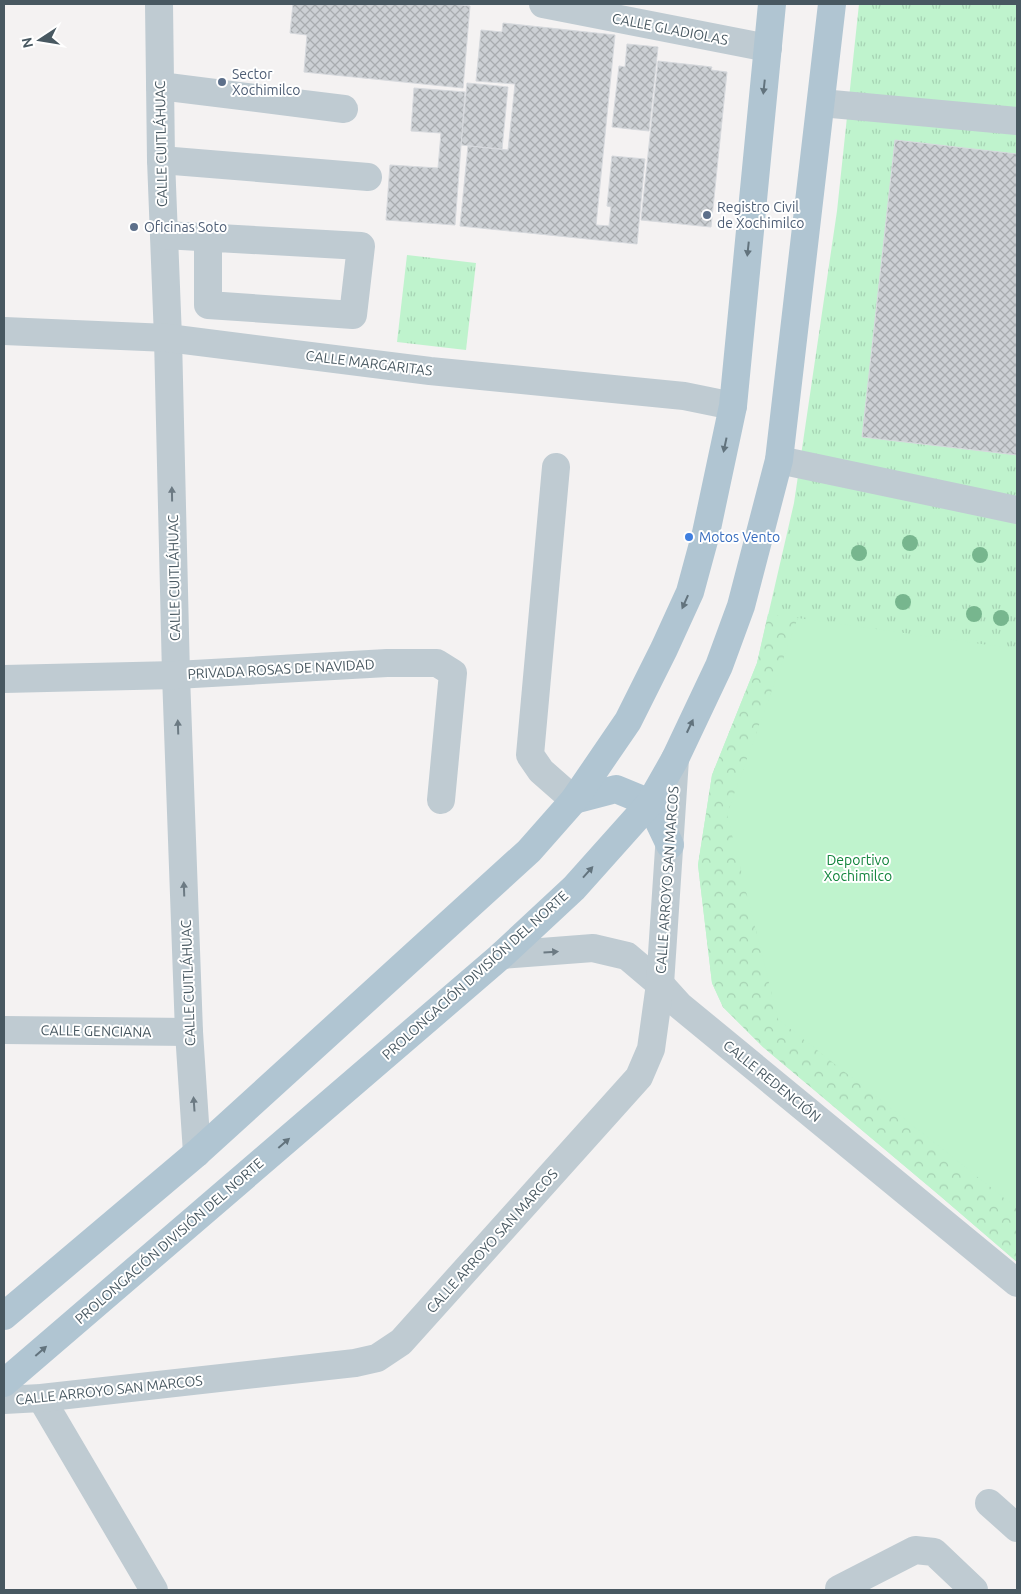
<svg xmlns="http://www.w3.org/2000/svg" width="1021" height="1594" font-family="Ubuntu,sans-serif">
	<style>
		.grass { fill: url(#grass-tufts) }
		.forest { fill: url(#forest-crowns) }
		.pitch { fill: #bff3cd }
		.building { fill: url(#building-cross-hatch); stroke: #d6d9dd }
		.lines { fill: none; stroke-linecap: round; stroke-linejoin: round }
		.minor { stroke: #bfcbd2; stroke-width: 28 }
		.major { stroke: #b0c5d2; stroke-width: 28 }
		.tree { fill: #77b68e }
		.oneway { fill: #62737d }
		.oneway2 { fill: #6c7a83 }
		.service-dot { fill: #5c6f8a; stroke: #fff; stroke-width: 2 }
		.shop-dot { fill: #3f7fe0; stroke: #fff; stroke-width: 2 }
		.labels { text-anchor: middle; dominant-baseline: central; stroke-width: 4; stroke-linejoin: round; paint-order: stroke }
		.street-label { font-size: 14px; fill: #485861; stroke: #fff }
		.service-label { font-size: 14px; fill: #4e5e75; stroke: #fff; text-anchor: start }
		.shop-label { font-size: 14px; fill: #366cbe; stroke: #fff; text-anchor: start }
		.park-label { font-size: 14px; fill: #11843c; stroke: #fff }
	</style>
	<defs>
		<pattern id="grass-tufts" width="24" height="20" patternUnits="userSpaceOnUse" patternTransform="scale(1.25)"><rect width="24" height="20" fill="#bff3cd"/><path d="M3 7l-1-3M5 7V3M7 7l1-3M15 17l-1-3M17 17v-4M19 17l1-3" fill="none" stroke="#a6d2b3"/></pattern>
		<pattern id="forest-crowns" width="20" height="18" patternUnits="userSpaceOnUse" patternTransform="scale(1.25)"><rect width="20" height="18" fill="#bff3cd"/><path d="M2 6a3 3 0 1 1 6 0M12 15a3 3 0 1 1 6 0" fill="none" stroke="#a6d2b3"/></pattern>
		<pattern id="building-cross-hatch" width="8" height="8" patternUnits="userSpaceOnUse" patternTransform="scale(1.25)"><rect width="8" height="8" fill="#ccd0d4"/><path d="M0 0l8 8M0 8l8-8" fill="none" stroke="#a8acaf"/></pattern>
	</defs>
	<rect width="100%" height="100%" fill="#f4f2f2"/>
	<g class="grass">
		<polygon points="859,4 1017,4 1017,1262 939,1195 763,1047 723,1007 712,983 698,865 712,775 757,663 794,503 837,211"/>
		<polygon points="407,255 476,263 466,350 397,342"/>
	</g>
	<polygon class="forest" points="768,614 798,618 727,814 778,1019 1017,1208 1017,1262 939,1195 763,1047 723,1007 712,983 698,865 712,775 757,663"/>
	<polygon class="pitch" points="798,618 1017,649 1017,1208 778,1019 727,814"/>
	<g class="building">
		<polygon points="293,4 450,4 470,6 463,88 304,72 307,35 290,33"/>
		<polygon points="503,23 615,35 596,225 609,226 611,207 607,206 612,156 645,159 637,244 460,226 468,146 508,150 515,84 476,81 481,30 502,32"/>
		<polygon points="627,44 658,47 649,131 612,127 619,66 625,67"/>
		<polygon points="658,61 712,67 711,70 727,72 711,227 641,220"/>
		<polygon points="467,83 508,87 502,149 461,145"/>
		<polygon points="414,88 465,92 455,225 386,220 390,165 438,168 441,133 411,131"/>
		<polygon points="895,140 1017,154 1017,455 862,437"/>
	</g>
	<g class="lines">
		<g class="minor">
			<polyline points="159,4 161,160 168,338 176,675 189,1032 197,1153"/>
			<polyline points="543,4 768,48"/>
			<polyline points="160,86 344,109"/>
			<polyline points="821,103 1017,121"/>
			<polyline points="161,160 368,177"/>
			<polyline points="164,235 361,246 353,315 208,305 208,237"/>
			<polyline points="4,331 168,338 430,371 684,396 733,406"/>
			<polyline points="779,460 1017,510"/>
			<polyline points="556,467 530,755 541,771 574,800"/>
			<polyline points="4,679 176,675 387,663 437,663 453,673 441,800"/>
			<polyline points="502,955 593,948 627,956 660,984 679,1005 1017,1283"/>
			<polyline points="4,1030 189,1032"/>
			<polyline points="41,1398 154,1590"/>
			<polyline points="4,1400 41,1398 355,1363 377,1358 401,1342 639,1077 651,1049 660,984 675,759"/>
			<polyline points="989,1503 1017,1528"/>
			<polyline points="839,1590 839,1589 915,1550 934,1552 974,1590"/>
		</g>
		<g class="major">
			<polyline points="574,800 616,789 650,803 670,845"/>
			<polyline points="4,1316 197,1153 529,851 574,800 628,721 664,649 690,592 706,533 733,406 772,4"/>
			<polyline points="4,1383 502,955 574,888 650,803 675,759 719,666 741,606 779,460 832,4"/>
		</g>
	</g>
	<g class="tree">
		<circle cx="910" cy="543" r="8"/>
		<circle cx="859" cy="553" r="8"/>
		<circle cx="980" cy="555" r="8"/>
		<circle cx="903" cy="602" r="8"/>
		<circle cx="974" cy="614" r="8"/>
		<circle cx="1001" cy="618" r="8"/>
	</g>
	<defs><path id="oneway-solid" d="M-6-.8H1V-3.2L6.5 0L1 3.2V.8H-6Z" transform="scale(1.25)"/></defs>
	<g class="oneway">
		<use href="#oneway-solid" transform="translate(764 87) rotate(96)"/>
		<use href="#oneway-solid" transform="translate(748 249) rotate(96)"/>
		<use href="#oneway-solid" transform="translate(725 445) rotate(102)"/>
		<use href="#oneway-solid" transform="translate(685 602) rotate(114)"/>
		<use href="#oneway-solid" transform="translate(690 726) rotate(-65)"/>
		<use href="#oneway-solid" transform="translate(588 872) rotate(-48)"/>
		<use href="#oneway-solid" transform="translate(284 1143) rotate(-41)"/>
		<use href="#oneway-solid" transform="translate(41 1351) rotate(-41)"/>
	</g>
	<g class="oneway2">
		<use href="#oneway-solid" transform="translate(172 494) rotate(-91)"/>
		<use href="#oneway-solid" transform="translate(178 727) rotate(-92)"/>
		<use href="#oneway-solid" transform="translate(184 889) rotate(-92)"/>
		<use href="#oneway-solid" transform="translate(551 952) rotate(-4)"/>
		<use href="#oneway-solid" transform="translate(194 1104) rotate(-94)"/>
	</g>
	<g class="service-dot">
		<circle cx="222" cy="82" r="5"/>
		<circle cx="707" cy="215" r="5"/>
		<circle cx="134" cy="227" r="5"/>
	</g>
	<circle class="shop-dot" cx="689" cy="537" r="5"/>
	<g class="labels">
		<g class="street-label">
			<text transform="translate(670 29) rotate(11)">CALLE GLADIOLAS</text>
			<text transform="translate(161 144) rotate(-91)">CALLE CUITLÁHUAC</text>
			<text transform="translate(369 363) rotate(7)">CALLE MARGARITAS</text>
			<text transform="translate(174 578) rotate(-91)">CALLE CUITLÁHUAC</text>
			<text transform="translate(281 669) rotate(-3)">PRIVADA ROSAS DE NAVIDAD</text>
			<text transform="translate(667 880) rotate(-86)">CALLE ARROYO SAN MARCOS</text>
			<text transform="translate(475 975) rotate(-42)">PROLONGACIÓN DIVISIÓN DEL NORTE</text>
			<text transform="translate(188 983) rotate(-92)">CALLE CUITLÁHUAC</text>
			<text transform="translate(96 1031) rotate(1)">CALLE GENCIANA</text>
			<text transform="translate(772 1081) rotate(39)">CALLE REDENCIÓN</text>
			<text transform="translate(169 1241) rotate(-41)">PROLONGACIÓN DIVISIÓN DEL NORTE</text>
			<text transform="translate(492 1241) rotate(-48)">CALLE ARROYO SAN MARCOS</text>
			<text transform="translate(109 1390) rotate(-6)">CALLE ARROYO SAN MARCOS</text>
		</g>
		<g class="service-label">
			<text x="232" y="74">Sector<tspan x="232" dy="16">Xochimilco</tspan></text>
			<text x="717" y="207">Registro Civil<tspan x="717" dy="16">de Xochimilco</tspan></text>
			<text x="144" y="227">Oficinas Soto</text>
		</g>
		<g class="shop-label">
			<text x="699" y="537">Motos Vento</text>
		</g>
		<g class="park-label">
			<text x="858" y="860">Deportivo<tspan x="858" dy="16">Xochimilco</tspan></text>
		</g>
	</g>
	<rect width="1021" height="1594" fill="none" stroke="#485861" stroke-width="10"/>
	<g transform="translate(40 40) rotate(258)" stroke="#ffffff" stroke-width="4" paint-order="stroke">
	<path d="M0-4L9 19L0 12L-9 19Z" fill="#485861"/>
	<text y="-8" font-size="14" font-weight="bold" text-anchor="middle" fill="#485861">N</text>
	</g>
</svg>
